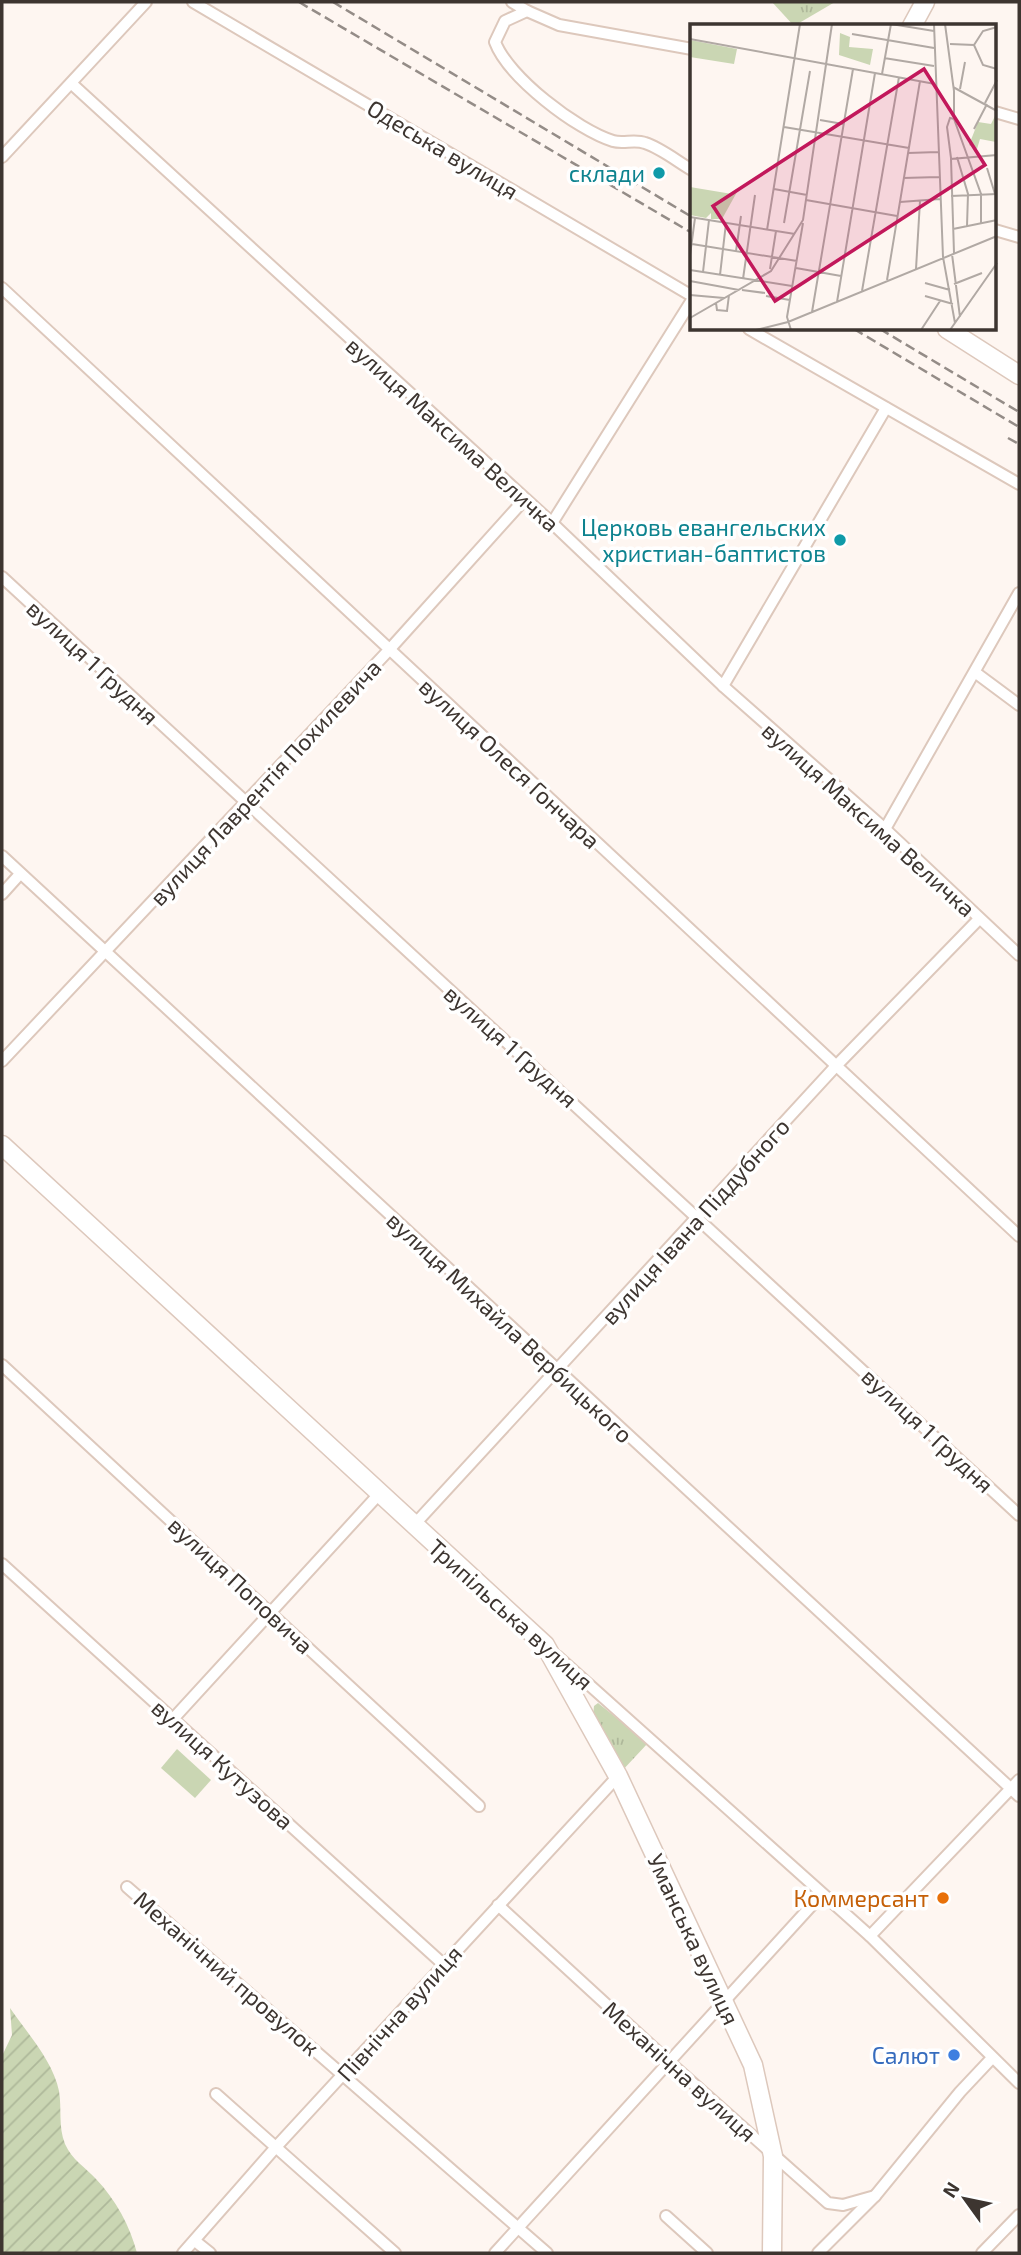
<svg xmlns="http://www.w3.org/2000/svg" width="1021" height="2255" font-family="'Exo 2',sans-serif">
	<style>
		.grass { fill: url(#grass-tufts) }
		.garden { fill: url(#garden-furrows) }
		.pitch { fill: #cad6b3 }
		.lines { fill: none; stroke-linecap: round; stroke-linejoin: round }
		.street-casing { stroke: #ddc8bc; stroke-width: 14 }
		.primary-casing { stroke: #ddc8bc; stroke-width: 21 }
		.street { stroke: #fff; stroke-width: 10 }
		.primary { stroke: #fff; stroke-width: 18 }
		.rail { stroke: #948c87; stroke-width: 2.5; stroke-dasharray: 10 5; stroke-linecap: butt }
		.culture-dot { fill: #0f9aa8; stroke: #fff; stroke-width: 2.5 }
		.food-dot { fill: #e8710a; stroke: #fff; stroke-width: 2.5 }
		.shop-dot { fill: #3f7fe0; stroke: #fff; stroke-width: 2.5 }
		.labels { text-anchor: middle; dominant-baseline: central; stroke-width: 7; stroke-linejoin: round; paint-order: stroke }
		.street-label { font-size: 23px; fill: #3d3530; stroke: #fff }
		.culture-label { font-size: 23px; fill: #0d838f; stroke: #fff; text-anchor: end }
		.food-label { font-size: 23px; fill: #c56008; stroke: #fff; text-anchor: end }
		.shop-label { font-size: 23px; fill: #366cbe; stroke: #fff; text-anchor: end }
		.inset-road { fill: none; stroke: #b1a9a4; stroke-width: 2 }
		.view { fill: #c2185b; fill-opacity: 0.15; stroke: #c2185b; stroke-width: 3.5 }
		.inset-edge { fill: none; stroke: #3d3530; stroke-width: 3.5 }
	</style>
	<defs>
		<pattern id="grass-tufts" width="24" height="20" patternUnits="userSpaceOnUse" patternTransform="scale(1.75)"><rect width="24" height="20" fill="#cad6b3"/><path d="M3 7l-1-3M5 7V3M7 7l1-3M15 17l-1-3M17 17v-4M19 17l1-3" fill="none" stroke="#aeb89a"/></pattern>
		<pattern id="garden-furrows" width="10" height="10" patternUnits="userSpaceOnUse" patternTransform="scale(1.75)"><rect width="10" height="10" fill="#cad6b3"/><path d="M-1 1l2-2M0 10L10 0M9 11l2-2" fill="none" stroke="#aeb89a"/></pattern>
	</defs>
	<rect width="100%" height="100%" fill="#fef6f1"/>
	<!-- grass -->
	<g class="grass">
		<path d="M772,2H835L794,26Z"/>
		<path d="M598,1703L648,1743L621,1772L593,1716L594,1706Z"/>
	</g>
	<!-- garden -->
	<path class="garden" d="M10,2008C27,2033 53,2061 59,2091C62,2109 58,2126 65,2144C72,2160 85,2167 96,2179C116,2200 130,2226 137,2253H2V2056L12,2035Z"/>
	<!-- pitch -->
	<path class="pitch" d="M177,1749L211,1780L195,1798L161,1768Z"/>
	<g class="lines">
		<!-- street casing -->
		<g class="street-casing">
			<g id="street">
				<path d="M193,2L692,296"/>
				<path d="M512,2L527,11L505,21L495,42C508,77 577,130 613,141C623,144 635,139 645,143C661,148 678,162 692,170"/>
				<path d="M527,11L559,25L692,49"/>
				<path d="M72,84L552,523L723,686L885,829L1019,955"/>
				<path d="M995,112L1019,119"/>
				<path d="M2,157L146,2"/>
				<path d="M995,230L1019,237"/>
				<path d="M2,288L1019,1236"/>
				<path d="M749,329L1019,484"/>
				<path d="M552,523L692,300"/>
				<path d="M2,577L1019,1515"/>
				<path d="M976,673L1019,705"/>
				<path d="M723,686L886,408"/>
				<path d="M885,829L1019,593"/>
				<path d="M2,856L1019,1796"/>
				<path d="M2,894L20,874"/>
				<path d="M2,1061L389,650L524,500"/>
				<path d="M2,1365L479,1806"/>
				<path d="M414,1525L835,1067L979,919"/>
				<path d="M2,1564L443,1964"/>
				<path d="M557,1656L870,1936L1019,2083"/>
				<path d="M173,1719L380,1493"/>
				<path d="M127,1887L547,2253"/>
				<path d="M498,1905L669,2062L828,2203L843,2205L875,2196"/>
				<path d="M870,1936L1019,1780"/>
				<path d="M216,2094L395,2253"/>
				<path d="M666,2216L707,2253"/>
				<path d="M195,2241L210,2253"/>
				<path d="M183,2253L276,2147L618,1776"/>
				<path d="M495,2253L822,1894"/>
				<path d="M818,2253L875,2196L960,2092L992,2058"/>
				<path d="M982,2253L1019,2215"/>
			</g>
		</g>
		<!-- primary casing -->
		<g class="primary-casing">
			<g id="primary">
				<path d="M912,26L925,2"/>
				<path d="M947,329L1019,375"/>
				<path d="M2,1145L545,1645L618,1776L753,2065L773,2156L772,2253"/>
			</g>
		</g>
		<!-- street -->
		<use href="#street" class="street"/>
		<!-- primary -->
		<use href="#primary" class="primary"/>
		<!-- rail -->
		<g class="rail">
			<path d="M299,2L692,233"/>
			<path d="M333,2L692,217"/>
			<path d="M854,329L1019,427"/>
			<path d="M880,329L1019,412"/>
			<path d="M1008,438L1019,444"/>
		</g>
	</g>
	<!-- markers -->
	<g class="culture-dot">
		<circle cx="659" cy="173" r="7"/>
		<circle cx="840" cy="540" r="7"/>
	</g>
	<circle class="food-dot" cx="943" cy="1898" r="7"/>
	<circle class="shop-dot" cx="954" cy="2055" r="7"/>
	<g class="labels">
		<!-- street labels -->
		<g class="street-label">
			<text transform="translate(443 149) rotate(31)">Одеська вулиця</text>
			<text transform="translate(453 434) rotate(42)">вулиця Максима Величка</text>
			<text transform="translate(93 662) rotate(43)">вулиця 1 Грудня</text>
			<text transform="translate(510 763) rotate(43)">вулиця Олеся Гончара</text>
			<text transform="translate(265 782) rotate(-47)">вулиця Лаврентія Похилевича</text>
			<text transform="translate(869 819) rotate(42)">вулиця Максима Величка</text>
			<text transform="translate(511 1046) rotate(42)">вулиця 1 Грудня</text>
			<text transform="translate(695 1221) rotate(-48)">вулиця Івана Піддубного</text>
			<text transform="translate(510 1327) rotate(43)">вулиця Михайла Вербицького</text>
			<text transform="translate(928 1430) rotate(43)">вулиця 1 Грудня</text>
			<text transform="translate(241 1585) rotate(43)">вулиця Поповича</text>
			<text transform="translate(511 1614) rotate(42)">Трипільська вулиця</text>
			<text transform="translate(223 1764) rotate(42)">вулиця Кутузова</text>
			<text transform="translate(694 1939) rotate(65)">Уманська вулиця</text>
			<text transform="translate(227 1973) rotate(41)">Механічний провулок</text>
			<text transform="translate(399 2013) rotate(-48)">Північна вулиця</text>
			<text transform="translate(680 2071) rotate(42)">Механічна вулиця</text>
		</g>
		<!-- culture labels -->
		<g class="culture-label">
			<text x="645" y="173">склади</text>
			<text x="826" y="527">Церковь евангельских<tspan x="826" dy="26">христиан-баптистов</tspan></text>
		</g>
		<!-- food labels -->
		<g class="food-label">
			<text x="929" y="1898">Коммерсант</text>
		</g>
		<!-- shop labels -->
		<g class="shop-label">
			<text x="940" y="2055">Салют</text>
		</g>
	</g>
	<!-- overview -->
	<g transform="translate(690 24)">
		<rect width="306" height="306" fill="#fef6f1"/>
		<path d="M306,90V118L290,115L287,125L279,121L288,98L301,100Z" fill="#cad6b3"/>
		<path d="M150,9L160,13L159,23L183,25L180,41L149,31ZM0,16L47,25L44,40L0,33ZM0,163L42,170L47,168L32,195H21V189L16,194L0,191Z" fill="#cad6b3"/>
		<path class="inset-road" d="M201,0L244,7M244,0L253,233L265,299M255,0L264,67V95L260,94L257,103L261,134M162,10L244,24M0,15L245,60M260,20L284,21L293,41L307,45M284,21L293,7L307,3M194,34L244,42M192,50L201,0M263,63L307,87M270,65L275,38M295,79L307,56M264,95L291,170V199M130,96L153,100M94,103L219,124M284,105L297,80M218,129L248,128M267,133L278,170L277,202M297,144L305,170M213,154L249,153M84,165L117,171M261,172L307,170M116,176L207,192M210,178L250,175M0,193L105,210M94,199L120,47M263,205L307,196M77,206L110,0M2,220L107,237M46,227L51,192M264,229L261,135L307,131M262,230L270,293M0,231L5,194M106,244L151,252M80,245L86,207M226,245L230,177M0,246L102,262M13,248L19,196M30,251L36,199M53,255L65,171M197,256L230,57M0,257L49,266M235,259L260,266M264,260L292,249M52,266L75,269M172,267L209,53M0,271L34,274M76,272L100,276M235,272L263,280M147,278L185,49M26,279L27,286L37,287L39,271M122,288L163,45M0,294L81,247L113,196L142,0M66,306L98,298L307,212M101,306L97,293L113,199M231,306L250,277M260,306L307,239"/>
		<path class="view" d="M234,45L295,141L85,277L23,182Z"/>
		<rect width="306" height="306" class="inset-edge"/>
	</g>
	<!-- border -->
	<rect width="1021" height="2255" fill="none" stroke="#3d3530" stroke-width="7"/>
	<!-- north arrow -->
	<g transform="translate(965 2199) rotate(303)" stroke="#ffffff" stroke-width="5" paint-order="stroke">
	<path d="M0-5L12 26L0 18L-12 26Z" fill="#3d3530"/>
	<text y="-10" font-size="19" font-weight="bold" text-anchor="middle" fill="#3d3530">N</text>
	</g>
</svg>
